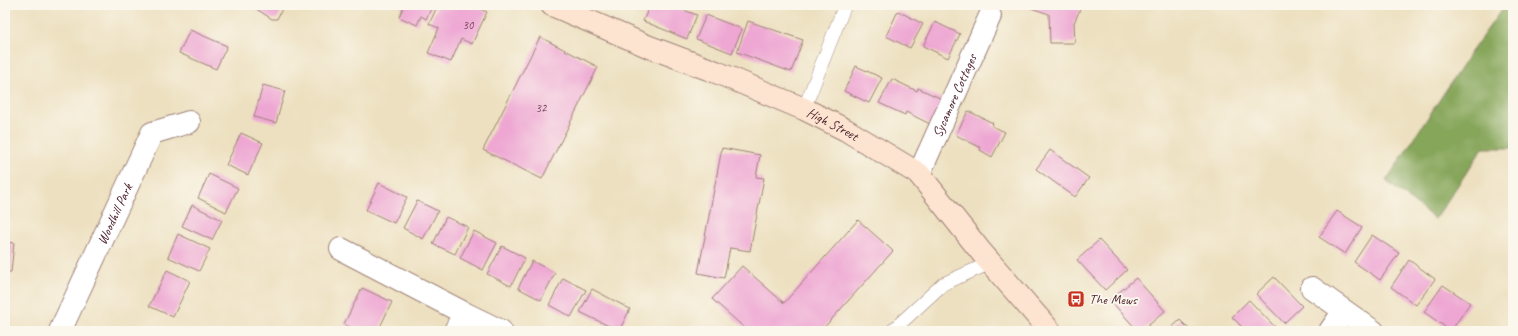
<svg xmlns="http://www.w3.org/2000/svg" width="1518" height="336" font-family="Caveat,sans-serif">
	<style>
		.forest { fill: #86a65a; stroke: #686242 }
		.building { fill: #eea7d3 }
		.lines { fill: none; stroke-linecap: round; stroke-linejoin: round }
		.lane-casing { stroke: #9c8076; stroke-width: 14 }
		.street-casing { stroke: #9c8076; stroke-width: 24 }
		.secondary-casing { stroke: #9c8076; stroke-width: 24 }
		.lane { stroke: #fff; stroke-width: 13 }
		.street { stroke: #fff; stroke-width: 22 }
		.secondary { stroke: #fde4d0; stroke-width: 22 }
		.labels { text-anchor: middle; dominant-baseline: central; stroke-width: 4; stroke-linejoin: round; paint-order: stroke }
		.number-label { font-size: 12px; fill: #734155 }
		.street-label { font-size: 14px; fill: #4a1f2b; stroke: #fbf7ec }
		.poi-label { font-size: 14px; fill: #4a1f2b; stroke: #fbf7ec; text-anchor: start }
	</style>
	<rect width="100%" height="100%" fill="#fbf7ec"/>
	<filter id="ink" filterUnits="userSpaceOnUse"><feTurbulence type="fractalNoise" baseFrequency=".025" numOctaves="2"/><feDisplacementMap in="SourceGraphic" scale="8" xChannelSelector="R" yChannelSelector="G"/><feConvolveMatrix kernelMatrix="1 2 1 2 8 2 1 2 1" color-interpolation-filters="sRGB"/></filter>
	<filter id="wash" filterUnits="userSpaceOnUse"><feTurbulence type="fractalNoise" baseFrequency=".012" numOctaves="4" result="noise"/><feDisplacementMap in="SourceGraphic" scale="16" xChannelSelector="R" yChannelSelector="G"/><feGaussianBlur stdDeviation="0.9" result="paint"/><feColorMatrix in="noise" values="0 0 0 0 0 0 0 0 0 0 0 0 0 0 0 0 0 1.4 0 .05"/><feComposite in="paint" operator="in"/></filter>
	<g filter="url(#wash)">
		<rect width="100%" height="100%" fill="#ede0c0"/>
		<!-- forest -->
		<path class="forest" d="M1505,5H1513V148H1483L1435,219L1386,181L1471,52Z"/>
		<g id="blocks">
			<!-- building -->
			<g class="building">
				<path d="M250,5H284L277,19H272Z"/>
				<path d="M398,5H433L426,19L421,16L417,25L399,17L403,8Z"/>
				<path d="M438,5H472L487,12L472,44L461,39L451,62L428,53L439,28L429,24Z"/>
				<path d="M650,5H670L697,15L687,39L643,21Z"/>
				<path d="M1029,5H1082L1074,23L1075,43H1050L1049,14L1028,7Z"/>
				<path d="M898,11L923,24L910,48L886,36Z"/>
				<path d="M706,15L742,29L732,53L696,39Z"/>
				<path d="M748,21L803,40L791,72L737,52Z"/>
				<path d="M935,22L960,34L948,58L923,46Z"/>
				<path d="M190,30L227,46L216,69L179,53Z"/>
				<path d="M540,37L598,67L542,179L483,150Z"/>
				<path d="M856,66L882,78L869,103L844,91Z"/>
				<path d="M892,79L917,91L918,88L944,100L932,125L906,112L905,115L879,103Z"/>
				<path d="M263,85L285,91L276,123L254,117Z"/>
				<path d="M968,111L993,123L992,126L1005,132L992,157L980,150L981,148L956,135Z"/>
				<path d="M241,133L263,143L248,175L226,165Z"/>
				<path d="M722,148L760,155L756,177L764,178L750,251L730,248L724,278L698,273Z"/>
				<path d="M1050,150L1089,178L1075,197L1036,169Z"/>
				<path d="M209,174L238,188L226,212L198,198Z"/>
				<path d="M379,183L407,197L394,223L366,210Z"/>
				<path d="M417,201L438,211L423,239L403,228Z"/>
				<path d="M192,205L222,220L212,240L182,226Z"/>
				<path d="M1337,211L1362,227L1345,254L1319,237Z"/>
				<path d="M446,217L468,227L455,254L433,244Z"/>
				<path d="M858,220L893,251L821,331H748L712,299L742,266L784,303Z"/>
				<path d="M474,231L497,243L483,270L460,258Z"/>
				<path d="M178,234L210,249L199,271L168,257Z"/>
				<path d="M1372,235L1399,253L1380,280L1354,262Z"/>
				<path d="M1099,240L1127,270L1105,290L1077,260Z"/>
				<path d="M5,242L14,243L11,272H5Z"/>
				<path d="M502,246L525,258L511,286L487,274Z"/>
				<path d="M1409,260L1435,279L1416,305L1391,287Z"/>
				<path d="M532,261L555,273L541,300L518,288Z"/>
				<path d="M167,270L190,281L173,317L149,306Z"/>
				<path d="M1274,277L1302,306L1284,323L1256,294Z"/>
				<path d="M563,278L586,290L571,317L549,305Z"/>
				<path d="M1136,278L1165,311L1142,331H1138L1110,300Z"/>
				<path d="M1443,285L1470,303L1451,331L1424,312Z"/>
				<path d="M362,288L392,302L378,331H357L344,324Z"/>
				<path d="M592,289L630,309L619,331L580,312Z"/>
				<path d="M1249,300L1275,327L1272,331H1246L1232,317Z"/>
				<path d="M1180,320L1191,331H1168Z"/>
			</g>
		</g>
	</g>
	<g filter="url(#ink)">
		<use href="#blocks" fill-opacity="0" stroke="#9c8076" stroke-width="1"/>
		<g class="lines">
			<!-- lane casing -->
			<g class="lane-casing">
				<g id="lane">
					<path d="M804,109L845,5"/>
					<path d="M892,331L943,284L990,263"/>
				</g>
			</g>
			<!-- street casing -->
			<g class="street-casing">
				<g id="street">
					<path id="s1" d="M919,174L990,16"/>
					<path d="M341,249L464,313"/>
					<path d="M1312,288L1373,331"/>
					<path id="s2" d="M60,331L152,133L189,122"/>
					<path d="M455,331L464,313L501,331"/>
					<path d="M1330,331L1344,311"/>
				</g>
			</g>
			<!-- secondary casing -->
			<g class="secondary-casing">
				<g id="secondary">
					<path id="s3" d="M552,5L647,46L716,72L804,109L846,130L919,174L982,253L1050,331"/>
				</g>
			</g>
			<!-- lane -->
			<use href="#lane" class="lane"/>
			<!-- street -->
			<use href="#street" class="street"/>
			<!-- secondary -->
			<use href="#secondary" class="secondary"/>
		</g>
	</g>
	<!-- icons -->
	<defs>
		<g id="bus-square" transform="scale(0.9)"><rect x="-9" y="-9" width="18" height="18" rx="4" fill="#c8321e" stroke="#fbf7ec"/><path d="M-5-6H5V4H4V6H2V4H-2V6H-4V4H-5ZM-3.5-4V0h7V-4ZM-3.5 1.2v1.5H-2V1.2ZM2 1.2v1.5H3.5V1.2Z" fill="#fff"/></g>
	</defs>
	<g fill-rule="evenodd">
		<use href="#bus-square" x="1076" y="299"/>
	</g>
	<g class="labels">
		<!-- number labels -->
		<g class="number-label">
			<text x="468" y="25">30</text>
			<text x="541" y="108">32</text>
		</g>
		<!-- street labels -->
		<g class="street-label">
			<text stroke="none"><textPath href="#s1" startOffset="86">Sycamore Cottages</textPath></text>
			<text stroke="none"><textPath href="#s3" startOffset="305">High Street</textPath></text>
			<text stroke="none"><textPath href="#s2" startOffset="129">Woodhill Park</textPath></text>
		</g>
		<!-- poi labels -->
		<g class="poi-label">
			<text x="1089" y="299">The Mews</text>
		</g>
	</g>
	<!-- margin -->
	<rect width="1518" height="336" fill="none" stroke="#fbf7ec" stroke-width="20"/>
</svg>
